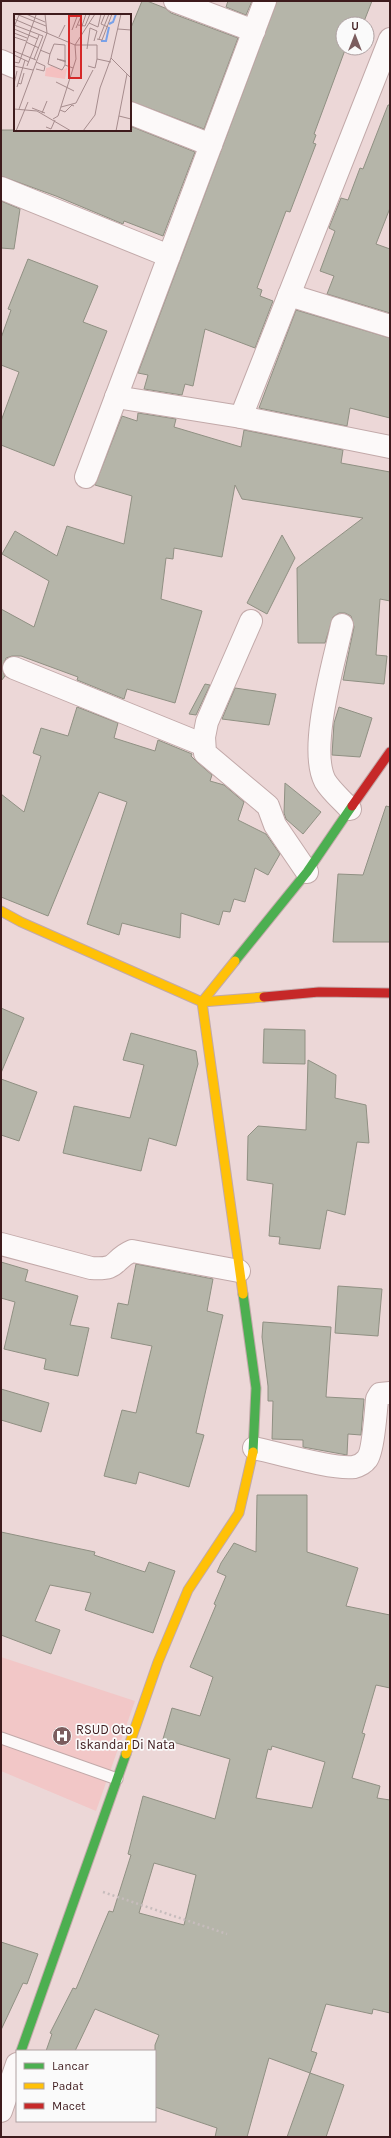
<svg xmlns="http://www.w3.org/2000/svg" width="391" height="2138" font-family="Karla,sans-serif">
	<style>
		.built { fill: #f2c7c7 }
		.building { fill: #b5b5a9; stroke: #909083; fill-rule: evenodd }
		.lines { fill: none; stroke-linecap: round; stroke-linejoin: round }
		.lane-casing { stroke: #c2a9a9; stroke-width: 13 }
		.street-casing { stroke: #c2a9a9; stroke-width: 24 }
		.fast-casing { stroke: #c2a9a9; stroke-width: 11 }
		.slow-casing { stroke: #c2a9a9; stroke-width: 11 }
		.jam-casing { stroke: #c2a9a9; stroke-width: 11 }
		.path { stroke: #c6bcbc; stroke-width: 2.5; stroke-dasharray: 2 3; stroke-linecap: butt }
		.lane { stroke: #fcf9f9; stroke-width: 11 }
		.street { stroke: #fcf9f9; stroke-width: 22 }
		.fast { stroke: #4caf50; stroke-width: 9 }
		.slow { stroke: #ffc107; stroke-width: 9 }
		.jam { stroke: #c62828; stroke-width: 9 }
		.labels { text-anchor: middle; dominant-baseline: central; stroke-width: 3.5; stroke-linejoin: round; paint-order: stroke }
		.poi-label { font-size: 13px; fill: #3e1b1d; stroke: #fafafa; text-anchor: start }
		.inset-river { fill: none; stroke: #78a1e9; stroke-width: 2 }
		.inset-road { fill: none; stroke: #a68c8d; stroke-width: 1 }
		.view { fill: #d62828; fill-opacity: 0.15; stroke: #d62828; stroke-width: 2 }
		.inset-edge { fill: none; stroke: #3e1b1d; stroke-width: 2 }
	</style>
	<rect width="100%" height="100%" fill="#ecd7d7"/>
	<!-- built -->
	<path class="built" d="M1,1657L135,1701L96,1811L1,1771Z"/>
	<!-- building -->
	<g class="building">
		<path d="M142,1H147L165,8L171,13L238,38L204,129L130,101V30Z"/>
		<path d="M228,1H252L246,15L226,7Z"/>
		<path d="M277,1H372L363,24H343V48H354L352,52L345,50L314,134L316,135L313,143L316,144L290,212L286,211L257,288L262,290L260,296L273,301L255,348L205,329L193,386L185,384L182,395L144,389L148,375L138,373Z"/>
		<path d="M388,105H390V208L376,244L390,249V313L327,294L334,276L320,271L335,231L329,228L341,198L348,200L360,168L363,169Z"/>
		<path d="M130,126L195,152L163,236L124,221L123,224L56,196L1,176V130H130Z"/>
		<path d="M1,201L20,209L14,249L1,248Z"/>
		<path d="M28,259L98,286L83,322L107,331L54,466L1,445V421L19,372L1,365V338L11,310L8,309Z"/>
		<path d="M296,310L390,338V418L350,408L347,426L259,408Z"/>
		<path d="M138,413L176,419L174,427L241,447L244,430L343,450L341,463L390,472V601L380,599L376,655L387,656L384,684L343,680L354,627L351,616L345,613H339L333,617L325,643H298L297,568L363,518L242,499L235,485L222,557L174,548L173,559L166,558L161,599L202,611L175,703L127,689L124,699L77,680L78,677L21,656H12L6,658L2,669L5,676L1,681V609L34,627L49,581L2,554L15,531L57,556L67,526L124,544L132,496L95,485L122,416L137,421Z"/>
		<path d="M282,535L295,558L267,614L247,603Z"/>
		<path d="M205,684L210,685L196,715L189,714Z"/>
		<path d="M235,688L276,694L269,725L222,719Z"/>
		<path d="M77,707L118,723L114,738L155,751L158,740L192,754L191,756L197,762L212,775L210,781L224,785L244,802L238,820L266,834L280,854L268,875L255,868L245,902L234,899L230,912L223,911L219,925L181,913L180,938L122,923L119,935L87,924L127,802L99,792L48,916L1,897V794L24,812L41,756L33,753L41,728L68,736Z"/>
		<path d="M339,707L372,718L360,757L332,755L334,723Z"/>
		<path d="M285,783L321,812L303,834L286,819L284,813Z"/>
		<path d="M386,806L390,807V942H333L338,874L363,875Z"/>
		<path d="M1,1008L24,1018L1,1073Z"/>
		<path d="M264,1029L305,1030V1064L263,1063Z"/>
		<path d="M131,1033L196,1051L198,1064L176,1146L149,1138L141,1171L63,1153L74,1106L130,1118L144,1065L123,1060Z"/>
		<path d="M308,1060L336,1075L335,1098L366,1105L369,1143L357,1142L345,1215L327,1210L320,1249L279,1244L280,1237L269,1236L273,1184L247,1180L248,1136L258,1126L306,1130Z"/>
		<path d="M1,1079L37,1092L19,1141L1,1135Z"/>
		<path d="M1,1262L28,1270L25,1281L78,1296L70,1325L89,1328L78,1376L44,1369L46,1359L4,1349L15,1302L1,1298Z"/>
		<path d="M136,1264L213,1279L207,1311L223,1315L196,1433L204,1435L189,1487L139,1472L136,1484L104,1476L122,1410L136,1413L152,1346L111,1338L118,1303L128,1305Z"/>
		<path d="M338,1286L382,1289L378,1336L335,1333Z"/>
		<path d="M263,1322L331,1327L326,1397L364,1399L361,1435L348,1434L347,1455L303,1447V1440L272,1439L273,1401H268V1386L262,1337Z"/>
		<path d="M1,1389L49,1403L41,1432L1,1420Z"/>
		<path d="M257,1495H307V1552L358,1568L346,1606L390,1615V1688L376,1685L362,1733L365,1734L352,1778L380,1786L377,1798L390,1800V2013L373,2009L372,2014L326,2004L311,2051L317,2053L310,2073L269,2058L247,2137H215L217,2128L155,2107V2045L159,2035L95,2009L75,2051H46L52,2034L50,2033L73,1988L76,1989L109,1911L113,1912L131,1855L128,1854L143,1796L215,1819L230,1759L163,1739L172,1708L200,1716L213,1677L190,1667L216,1605L214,1604L226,1576L217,1572L221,1563L234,1543L256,1552ZM272,1746L325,1762L312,1808L256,1798L268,1749L271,1750ZM154,1863L196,1875L184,1925L139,1913Z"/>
		<path d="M1,1532L95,1552L94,1555L145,1572L149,1562L175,1571L153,1633L85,1610L91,1593L50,1585L35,1621L60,1630L51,1654L1,1635Z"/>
		<path d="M1,1942L38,1954L27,1984L23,1983L1,2030Z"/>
		<path d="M310,2073L344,2085L326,2137H287Z"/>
	</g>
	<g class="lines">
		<!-- lane casing -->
		<g class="lane-casing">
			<path id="lane" d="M1,1738L117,1779"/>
		</g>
		<!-- street casing -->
		<g class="street-casing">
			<g id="street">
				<path d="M175,1L254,31"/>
				<path d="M1,61L15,67"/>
				<path d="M130,113L211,145"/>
				<path d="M1,188L169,256"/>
				<path d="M289,295L390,326"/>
				<path d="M116,397L241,417L390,447"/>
				<path d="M241,417L390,39"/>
				<path d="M86,477L265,1"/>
				<path d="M251,621L207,722L204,737L205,753L268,806L275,825L307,872"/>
				<path d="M342,625C334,663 308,748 325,781C331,791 342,800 350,809"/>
				<path d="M14,668L204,745"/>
				<path d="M1,1244L91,1268C121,1270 111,1260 132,1251L239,1271"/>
				<path d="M254,1448C278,1453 333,1470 354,1467C358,1466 364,1463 367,1459C373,1452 376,1410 377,1399L380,1394L390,1393"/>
				<path d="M1,2111L17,2064"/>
			</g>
		</g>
		<!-- fast casing -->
		<g class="fast-casing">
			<g id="fast">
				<path d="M235,961L307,872L352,806"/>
				<path d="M243,1294L256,1388L253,1452"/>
				<path d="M21,2051L126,1754"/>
			</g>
		</g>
		<!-- slow casing -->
		<g class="slow-casing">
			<g id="slow">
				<path d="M1,911L21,922L202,1002L264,997"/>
				<path d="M235,961L202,1002L243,1294"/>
				<path d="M126,1754L158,1662L188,1590L239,1513L253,1452"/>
			</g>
		</g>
		<!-- jam casing -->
		<g class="jam-casing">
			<g id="jam">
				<path d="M352,806L390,752"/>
				<path d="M264,997L319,992L390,993"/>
			</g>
		</g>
		<!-- path -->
		<path class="path" d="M103,1892L227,1934"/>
		<!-- lane -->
		<use href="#lane" class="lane"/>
		<!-- street -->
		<use href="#street" class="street"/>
		<!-- fast -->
		<use href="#fast" class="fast"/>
		<!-- slow -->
		<use href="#slow" class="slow"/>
		<!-- jam -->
		<use href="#jam" class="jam"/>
	</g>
	<!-- icons -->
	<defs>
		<g id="hospital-disc" transform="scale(1)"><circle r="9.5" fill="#7b5d5e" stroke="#fafafa"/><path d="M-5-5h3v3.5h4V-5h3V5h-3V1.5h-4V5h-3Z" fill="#fff"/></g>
	</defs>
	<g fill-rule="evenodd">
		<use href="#hospital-disc" x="62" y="1736"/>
	</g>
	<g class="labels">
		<!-- poi labels -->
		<g class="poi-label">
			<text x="76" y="1729">RSUD Oto<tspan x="76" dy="15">Iskandar Di Nata</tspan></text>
		</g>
	</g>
	<!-- overview -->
	<g transform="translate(14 14)">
		<rect width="117" height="117" fill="#ecd7d7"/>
		<path d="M35,51L48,56L53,54L51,65L31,62L32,54L37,53Z" fill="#f5c0c0"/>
		<path class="inset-river" d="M95,10L99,8L102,0M87,27H92L95,13"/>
		<path class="inset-road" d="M2,0L32,12M12,0L31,8M91,0L87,10L94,13M107,0L97,44L117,64M0,5L61,31H83V45M75,9L84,13L87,0M0,11L29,22L20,45M64,11L71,12L76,0M0,13L5,1M62,14L68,0M0,15L24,25M67,15L72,0M104,15L117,16M58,16L64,0M0,19L13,24M0,23L12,27M45,23L51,11M83,25L88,26L98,0M85,25L95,0M12,28L25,34M73,35L76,14L83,17L80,27M26,36L36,40L34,50L48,56L51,51M0,37L22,46M36,40L40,30L51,31V51L59,54M0,41L15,48M0,48L5,49L22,1M22,48L31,52L30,57L22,55M52,48L43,45L52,47M0,52L19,56M13,52L25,21M74,52L81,54L83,45L97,48M42,68L60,77M4,69L7,70L10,59M0,70L3,57M3,73L11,46M47,93L62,89L79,56M18,94L31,99M0,95L23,97L57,117M5,95L33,19L31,0M46,96L51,98L58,91L60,92M28,99L33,87M105,102L117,105M39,105L44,102L62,45L61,31L81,0M32,113L37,115L41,106M2,117L14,88M69,117L81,101L86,74L97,44M102,117L113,60"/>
		<path class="view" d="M55,2H67V64H55Z"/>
		<rect width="117" height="117" class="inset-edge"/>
	</g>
	<!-- border -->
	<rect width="391" height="2138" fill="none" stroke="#3e1b1d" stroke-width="4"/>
	<!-- legend -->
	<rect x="16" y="2050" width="140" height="72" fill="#fafafa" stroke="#afa1a2"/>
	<rect x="24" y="2063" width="20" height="6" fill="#4caf50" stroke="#afa1a2"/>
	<text x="52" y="2070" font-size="12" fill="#3e1b1d">Lancar</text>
	<rect x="24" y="2083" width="20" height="6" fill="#ffc107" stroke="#afa1a2"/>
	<text x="52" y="2090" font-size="12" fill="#3e1b1d">Padat</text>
	<rect x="24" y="2103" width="20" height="6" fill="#c62828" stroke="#afa1a2"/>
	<text x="52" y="2110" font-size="12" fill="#3e1b1d">Macet</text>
	<!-- north arrow -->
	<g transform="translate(355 36)"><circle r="19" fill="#fafafa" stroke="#afa1a2"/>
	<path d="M0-3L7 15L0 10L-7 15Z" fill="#7b5d5e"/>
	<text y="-6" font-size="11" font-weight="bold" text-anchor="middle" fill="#3e1b1d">U</text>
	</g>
</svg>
